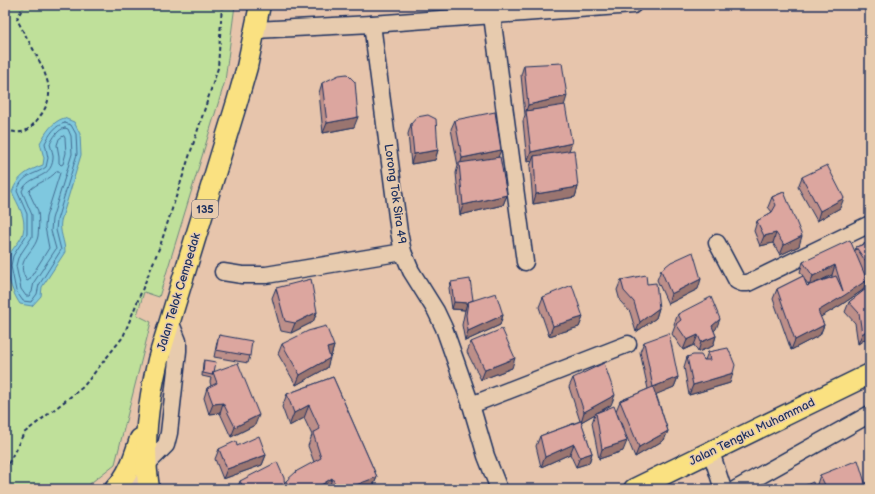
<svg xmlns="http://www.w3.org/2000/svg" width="875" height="494" font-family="'Balsamiq Sans',sans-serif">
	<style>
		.green { fill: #bfe09a; stroke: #6d887c }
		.water { fill: #7fc8df; stroke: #578bab }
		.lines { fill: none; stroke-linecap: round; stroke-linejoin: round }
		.shore { stroke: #436c92; stroke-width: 1 }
		.minor-casing { stroke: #1b2f5e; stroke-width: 19 }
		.major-casing { stroke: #1b2f5e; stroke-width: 23 }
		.path { stroke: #1b2f5e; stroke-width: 2; stroke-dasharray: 4 3; stroke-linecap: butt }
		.minor { stroke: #e7cbae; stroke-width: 16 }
		.major { stroke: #fae181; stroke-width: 20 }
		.wall { fill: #bd8f89; stroke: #1b2f5e; fill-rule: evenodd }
		.shaded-wall { fill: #9a746f; stroke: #1b2f5e }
		.building { fill: #dca69f; stroke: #1b2f5e }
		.labels { text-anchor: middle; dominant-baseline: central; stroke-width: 3; stroke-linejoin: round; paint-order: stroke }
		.shield { fill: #e7cbae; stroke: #585e76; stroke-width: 1 }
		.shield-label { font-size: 11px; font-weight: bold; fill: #1b2f5e }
		.street-label { font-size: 12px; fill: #1b2f5e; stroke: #e7cbae }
	</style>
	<rect width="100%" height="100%" fill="#e7c5ac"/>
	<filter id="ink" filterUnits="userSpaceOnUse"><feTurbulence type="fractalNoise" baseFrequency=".025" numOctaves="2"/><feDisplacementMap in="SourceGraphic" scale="8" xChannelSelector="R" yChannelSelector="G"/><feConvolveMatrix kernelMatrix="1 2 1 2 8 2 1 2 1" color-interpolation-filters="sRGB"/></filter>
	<g filter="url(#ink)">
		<!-- green -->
		<path class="green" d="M5,5H235L225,81L159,297L144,292L137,315L151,322L115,464L83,489H5Z"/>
		<!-- water -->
		<path class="water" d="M64,118L74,122L80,134L81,155L61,221C59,232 65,241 65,252L42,287L41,296L32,306L20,304C12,292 3,269 10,254C13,247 21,241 23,233C27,218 18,205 12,192C18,176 27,171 43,165L44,158L40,143C46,132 52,122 64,118Z"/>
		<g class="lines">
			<!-- shore -->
			<g class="shore">
				<path d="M65,123L71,125L76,134L77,154L57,220L56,230L61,250L39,285L37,294L31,302L23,301L16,291L11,266L13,256L27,234V214L17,191C23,173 34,176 46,167L48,158L45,143C50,134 55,125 65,123Z"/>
				<path d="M65,128L68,129L71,136L72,154L52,219L51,231L56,249L34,282L32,292L29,296H26L21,289L16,266L18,258L32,237V215L22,191C29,174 51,180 53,159C54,154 51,149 50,144C53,138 58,129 65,128Z"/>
				<path d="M64,136L65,138L66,153L63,164L61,165L59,163V156L57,145L59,139Z"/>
				<path d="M57,171H59L60,173L46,217L45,227L49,248L29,280L27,281C13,260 35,253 38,236C39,229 39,218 38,211C35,204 31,198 29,191C37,182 49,181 57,171Z"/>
			</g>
			<!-- minor casing -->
			<g class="minor-casing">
				<g id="minor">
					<path d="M492,16L525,262"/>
					<path d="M372,24L399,232L403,252L411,271L436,311L444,328L471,405L486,456L499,489"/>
					<path d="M255,30L372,24L633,5"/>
					<path d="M717,243L737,281L742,283H748L870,224"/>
					<path d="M223,272L242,275H266L403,252"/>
					<path d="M471,405L628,344"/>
					<path d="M711,452L723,489"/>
					<path d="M146,465L166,445L169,433L178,351V341L170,321"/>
					<path d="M127,489L147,479"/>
					<path d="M736,489L870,414"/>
				</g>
			</g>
			<!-- major casing -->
			<g class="major-casing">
				<g id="major">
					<path d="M115,489C129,475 134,457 140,439"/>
					<path d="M149,489C142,445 148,403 158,360L237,102L247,67L260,5"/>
					<path d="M634,489L870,374"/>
				</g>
			</g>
			<!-- path -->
			<g class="path">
				<path d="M5,130C21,134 26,134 37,120C43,113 48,105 49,95C51,74 26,39 17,19L24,5"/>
				<path d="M5,470L24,433L83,387L123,337L160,246L218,68L222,5"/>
			</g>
			<!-- minor -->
			<use href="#minor" class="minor"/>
			<!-- major -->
			<use href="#major" class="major"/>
		</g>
		<!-- wall -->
		<g class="wall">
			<path d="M524,65L564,105L569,151L578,187L575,197L533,204L530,166L532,161L527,162L523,121L525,115L521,75Z"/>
			<path d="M322,83L354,127L323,133L319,93Z"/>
			<path d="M455,120L499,157L507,195L503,205L460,215L456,173L458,166L451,129Z"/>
			<path d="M411,124L438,150L435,160L411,164L408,134Z"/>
			<path d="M802,177L840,208L817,221L798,187Z"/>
			<path d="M784,192L799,246L780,255L773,243L760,246L754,231L757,221L772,212L768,207L772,197Z"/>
			<path d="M870,242V284L865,277L867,280L863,290L841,305L820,317L824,325L820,335L791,350L773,299L777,289L803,276L800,272L803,262L855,251L856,247ZM832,275V277L816,282ZM804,279L809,285L807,286Z"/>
			<path d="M661,270L698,289L668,304L657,280Z"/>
			<path d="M621,280L647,284L659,308L656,318L636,332L630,312L620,301L617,290Z"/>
			<path d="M451,282L473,300L503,315L500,325L465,341L462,325L465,310L452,309L449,288Z"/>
			<path d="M870,286V336L858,344L855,323L845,312L849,302Z"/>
			<path d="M276,288L317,312L313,322L291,333L281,331L272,298Z"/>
			<path d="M543,297L583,317L579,327L549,336L539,307Z"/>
			<path d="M678,314L716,329L714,331L716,336L713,346L698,352L694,345L683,350L672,334L675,326L674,324Z"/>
			<path d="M219,335L250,356L248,363L214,357L217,342Z"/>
			<path d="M471,342L512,368L481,380L467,352Z"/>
			<path d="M644,342L678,377L674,387L656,394L668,431L664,440L635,457L616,411L620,401L648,389L640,352Z"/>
			<path d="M282,344L334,346L331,356H330L327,368L296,385L278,354Z"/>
			<path d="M708,352L730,383L689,395L684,367L687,357L705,360Z"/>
			<path d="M204,360L214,372L255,425L231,437L220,413L209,414L204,398L207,388L211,386L210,382L211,378L202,376L203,363Z"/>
			<path d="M333,377L377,477L372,489H237L240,481L284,484L286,481L314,462L308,446L312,435L304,418L289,426L282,407L287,394Z"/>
			<path d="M573,378L611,405L597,413L623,451L599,459L592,423L595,414L581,422L592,453L589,463L576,467L570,454L541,467L536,446L540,436L580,421L569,387Z"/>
			<path d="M870,440V458L867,448Z"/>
			<path d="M237,446L266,455L262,465L223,479L215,459L219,449Z"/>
			<path d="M820,475L867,489H819L817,484Z"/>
		</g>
		<!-- shaded-wall -->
		<g class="shaded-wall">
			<path d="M397,5H409V6L396,7Z"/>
			<path d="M567,96L564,106L526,111L528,105Z"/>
			<path d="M358,117L354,127L323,133L327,123Z"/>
			<path d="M572,143L568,153L534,156L532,161L527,162L531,152Z"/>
			<path d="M438,150L435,160L411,164L414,154Z"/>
			<path d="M501,150L497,160L460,166L462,158Z"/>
			<path d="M578,187L575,197L533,204L536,194Z"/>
			<path d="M507,195L503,205L460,215L463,205Z"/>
			<path d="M844,198L840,208L817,221L820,211Z"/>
			<path d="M776,233L773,243L760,246L764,236Z"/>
			<path d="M802,236L799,246L780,255L784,245Z"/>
			<path d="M835,265L832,275L809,286L813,276Z"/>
			<path d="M701,279L698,289L668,304L671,294Z"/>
			<path d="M867,280L863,290L841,305L814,321L818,311Z"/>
			<path d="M454,302L467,303L465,310L452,309Z"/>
			<path d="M659,308L656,318L636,332L640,322Z"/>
			<path d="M317,312L313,322L291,333L295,323Z"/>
			<path d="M503,315L500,325L465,341L468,331Z"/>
			<path d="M583,317L579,327L549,336L553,326Z"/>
			<path d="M720,319L716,329L708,336L712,326Z"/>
			<path d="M824,325L820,335L791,350L795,340Z"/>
			<path d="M870,328V336L858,344L862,334Z"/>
			<path d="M698,335L694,345L683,350L687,340Z"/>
			<path d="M716,336L713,346L698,352L701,342Z"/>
			<path d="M334,346L331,356L324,358L327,348Z"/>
			<path d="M330,358L327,368L296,385L300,375Z"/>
			<path d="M515,358L512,368L481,380L485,370Z"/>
			<path d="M733,373L730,383L689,395L693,385Z"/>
			<path d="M678,377L674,387L650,397L653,387Z"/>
			<path d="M615,395L611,405L581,422L584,412Z"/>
			<path d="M223,403L220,413L209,414L213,404Z"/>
			<path d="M309,405L304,418L289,426L294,413Z"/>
			<path d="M259,415L255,425L231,437L235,427Z"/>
			<path d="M668,431L664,440L635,457L639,447Z"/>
			<path d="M627,441L623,451L599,459L602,449Z"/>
			<path d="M574,444L570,454L541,467L545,457Z"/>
			<path d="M592,453L589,463L576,467L580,457Z"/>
			<path d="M266,455L262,465L223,479L227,469Z"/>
			<path d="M377,477L372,489H339Z"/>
			<path d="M332,478L329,489H315Z"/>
		</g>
		<!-- building -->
		<g class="building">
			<path d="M562,63L567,96L528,105L524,65Z"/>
			<path d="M347,74L355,82L358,117L327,123L322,83L339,75Z"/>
			<path d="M565,105L572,143L531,152L526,111Z"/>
			<path d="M495,112L501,150L462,158L455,120Z"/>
			<path d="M428,115L436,119L438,150L414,154L411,124L417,117Z"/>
			<path d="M574,150L578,187L536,194L534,156Z"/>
			<path d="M500,157L507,195L463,205L459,163Z"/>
			<path d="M827,165L844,198L820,211L802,177Z"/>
			<path d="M784,192L802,236L784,245L776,233L764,236L757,221L772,212L776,205L772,197Z"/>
			<path d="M850,240L867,280L845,295L818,311L824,325L795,340L777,289L803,276L807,286L836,276L843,291L835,265L813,276L803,262Z"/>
			<path d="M870,242V268L856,247Z"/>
			<path d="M693,252L701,279L671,294L661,270L671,262Z"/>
			<path d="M646,275L647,284L656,283L659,308L640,322L634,302L624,291L621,280Z"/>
			<path d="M311,279L317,312L295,323L285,321L276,288Z"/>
			<path d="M470,279L473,300L468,302V303L454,302L451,282Z"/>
			<path d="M572,285L583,317L553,326L543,297Z"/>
			<path d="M870,286V328L862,334L859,313L849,302Z"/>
			<path d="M496,293L503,315L468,331L466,315L468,302Z"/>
			<path d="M711,297L720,319L712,326L716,336L701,342L698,335L687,340L676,324L681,320L678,314Z"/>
			<path d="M326,326L334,346L327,348L330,358L300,375L282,344L308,331Z"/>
			<path d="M502,329L515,358L485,370L471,342Z"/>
			<path d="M669,333L678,377L653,387L644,342Z"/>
			<path d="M219,335L252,341L250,356L216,350Z"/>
			<path d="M728,348L735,365L733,373L693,385L687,357L693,355H701L704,360H710L708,352Z"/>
			<path d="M204,360L216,362L214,372H213L212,375L203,373Z"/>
			<path d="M238,363L259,415L235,427L223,403L213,404L207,388L217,383L213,372Z"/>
			<path d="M604,363L615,395L584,412L573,378Z"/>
			<path d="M333,377L377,477L348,488L339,489H338L332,478L315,489H290L286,481L297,471L321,458L313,433L320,429L309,405L294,413L287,394Z"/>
			<path d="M653,387L668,431L639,447L620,401Z"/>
			<path d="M614,406L627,441L602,449L596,413Z"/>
			<path d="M581,421L592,453L580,457L574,444L545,457L540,436Z"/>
			<path d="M259,436L266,455L227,469L219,449L236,441L237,446Z"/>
			<path d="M858,460L867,489H827L820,475Z"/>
			<path d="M277,462L284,478L285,489H244L240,481Z"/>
			<path d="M813,482L814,489H797Z"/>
			<path d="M780,483L782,489H765L764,487Z"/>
		</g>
	</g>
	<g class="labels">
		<!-- shield labels -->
		<rect class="shield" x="192" y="200" width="26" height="18" rx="3"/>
		<g class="shield-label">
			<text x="205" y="209">135</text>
		</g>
		<!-- street labels -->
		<g class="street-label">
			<text transform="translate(395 194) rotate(82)">Lorong Tok Sira 49</text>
			<text transform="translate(179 292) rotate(-73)">Jalan Telok Cempedak</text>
			<text transform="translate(752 432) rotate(-26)">Jalan Tengku Muhammad</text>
		</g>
	</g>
	<!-- margin -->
	<rect width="875" height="494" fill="none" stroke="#e7cbae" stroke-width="20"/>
	<rect x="10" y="10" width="855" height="474" fill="none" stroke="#1b2f5e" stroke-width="1.5" filter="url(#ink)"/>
</svg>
